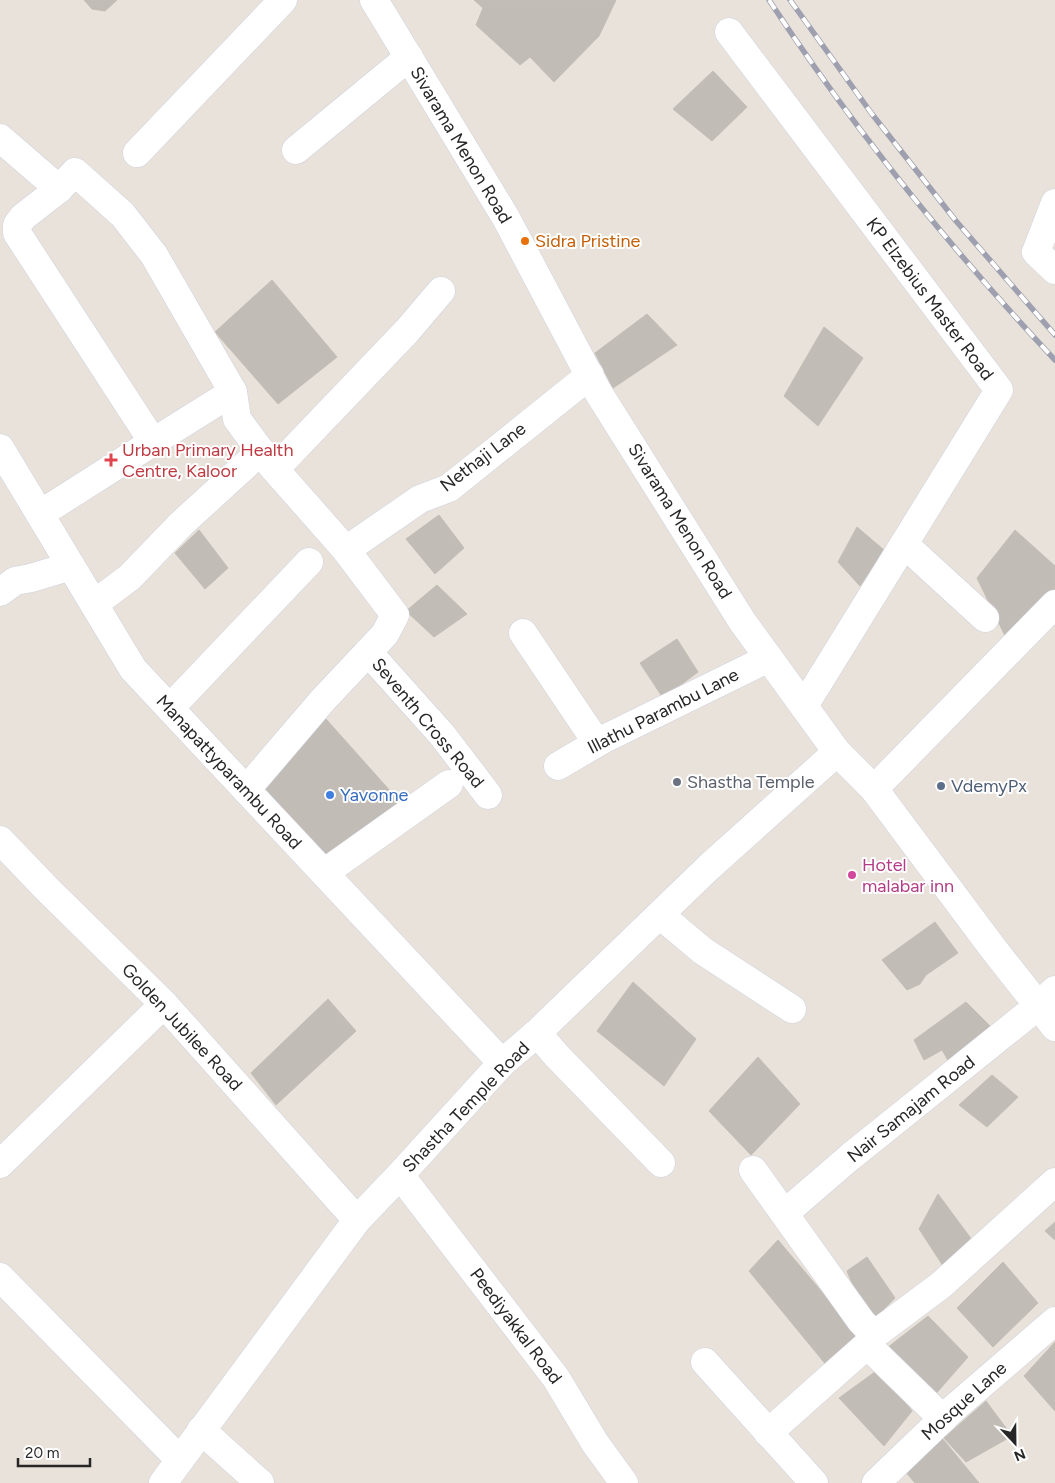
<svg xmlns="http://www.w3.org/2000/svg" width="1055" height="1483" font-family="Figtree,sans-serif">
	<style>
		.building { fill: #c1bcb6; stroke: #c3beb4 }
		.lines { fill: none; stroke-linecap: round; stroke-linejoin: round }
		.minor-casing { stroke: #d0d2df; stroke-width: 29 }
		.tertiary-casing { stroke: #d0d2df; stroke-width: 29 }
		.minor { stroke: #fff; stroke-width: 28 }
		.tertiary { stroke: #fff; stroke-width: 28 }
		.rail-casing { stroke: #9ea0b0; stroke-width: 5.5 }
		.rail { stroke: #fff; stroke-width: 4; stroke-dasharray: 11; stroke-linecap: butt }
		.food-dot { fill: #e8710a; stroke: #fff; stroke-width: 2 }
		.health-dot { fill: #e0444e; stroke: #fff; stroke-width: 2 }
		.worship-dot { fill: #6b7280; stroke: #fff; stroke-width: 2 }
		.service-dot { fill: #5c6f8a; stroke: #fff; stroke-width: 2 }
		.shop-dot { fill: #3f7fe0; stroke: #fff; stroke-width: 2 }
		.hotel-dot { fill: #d1479c; stroke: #fff; stroke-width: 2 }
		.labels { text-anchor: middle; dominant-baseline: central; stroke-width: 4; stroke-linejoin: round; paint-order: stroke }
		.street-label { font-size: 18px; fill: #272727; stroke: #fff }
		.food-label { font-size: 18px; fill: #c56008; stroke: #fff; text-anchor: start }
		.health-label { font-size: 18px; fill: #be3a42; stroke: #fff; text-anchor: start }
		.worship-label { font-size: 18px; fill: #5b616d; stroke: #fff; text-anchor: start }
		.service-label { font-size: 18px; fill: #4e5e75; stroke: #fff; text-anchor: start }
		.shop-label { font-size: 18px; fill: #366cbe; stroke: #fff; text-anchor: start }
		.hotel-label { font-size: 18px; fill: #b23c85; stroke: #fff; text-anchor: start }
	</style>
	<rect width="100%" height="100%" fill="#e8e2da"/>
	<!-- building -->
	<g class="building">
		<path d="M84,0H117L105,11L92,9Z"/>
		<path d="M474,0H616L599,36L554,82L530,57L520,65L476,25L483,8Z"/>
		<path d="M713,71L747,107L712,141L673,109Z"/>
		<path d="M272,280L337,357L278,404L215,332Z"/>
		<path d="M647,314L677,345L613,388L595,353Z"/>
		<path d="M824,327L863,358L818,426L784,396Z"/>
		<path d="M439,515L464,548L435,574L406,539Z"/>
		<path d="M857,527L884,550L860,586L838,562Z"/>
		<path d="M199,530L228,568L205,589L175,553Z"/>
		<path d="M1015,530L1055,566V591L1007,640L977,578Z"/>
		<path d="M437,585L467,614L434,637L406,611Z"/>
		<path d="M677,639L698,672L663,698L640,663Z"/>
		<path d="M326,719L400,802L324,860L260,788Z"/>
		<path d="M935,922L958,953L926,975L920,984L907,990L882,960Z"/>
		<path d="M633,982L696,1039L664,1086L597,1031Z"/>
		<path d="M328,999L356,1031L276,1105L251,1073Z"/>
		<path d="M966,1002L998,1034L952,1067L942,1050L924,1060L914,1040Z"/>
		<path d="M758,1057L800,1104L751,1155L709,1111Z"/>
		<path d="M992,1075L1018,1097L987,1127L959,1105Z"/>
		<path d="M938,1194L978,1248L947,1272L919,1229Z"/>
		<path d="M1055,1222V1240L1045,1231Z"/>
		<path d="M778,1240L865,1343L832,1372L749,1271Z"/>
		<path d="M867,1257L895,1298L869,1324L847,1271Z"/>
		<path d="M1003,1262L1038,1303L993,1347L957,1308Z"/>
		<path d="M928,1316L968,1357L933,1397L887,1348Z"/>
		<path d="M1055,1342V1411L1024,1376Z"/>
		<path d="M879,1369L912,1411L884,1446L839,1398Z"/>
		<path d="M986,1401L1012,1436L966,1462L944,1438Z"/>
		<path d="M942,1438L979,1483H915L904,1470Z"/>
	</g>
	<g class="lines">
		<!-- minor casing -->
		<g class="minor-casing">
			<g id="minor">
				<path d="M729,32L999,390L804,706"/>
				<path d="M0,138L59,189"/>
				<path d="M296,150L409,57"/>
				<path d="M137,153L283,0"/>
				<path d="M1055,203L1036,252L1055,270"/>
				<path d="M233,392L237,419L271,465L346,550L395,615L385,634L322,701L246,790"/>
				<path d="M0,448L133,669L502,1063"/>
				<path d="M275,469L407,331L441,291"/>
				<path d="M40,514L153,442L17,233V225L23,217L59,189L75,172L123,215L154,255L233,392L153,442"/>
				<path d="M904,544L985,618"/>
				<path d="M346,550L420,499L449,488L590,375"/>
				<path d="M0,592L15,581L31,578L71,566"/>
				<path d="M94,604L130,577L181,524L261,451"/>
				<path d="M523,633L597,743"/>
				<path d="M368,652L443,736L488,795"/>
				<path d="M170,708L309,562"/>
				<path d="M558,766L602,740L769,658"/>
				<path d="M874,789L1055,604"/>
				<path d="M0,840L46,888L164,1004L357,1220"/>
				<path d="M324,873L449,784"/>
				<path d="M660,915L703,951L792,1009"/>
				<path d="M537,1033L557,1056L661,1163"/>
				<path d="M0,1164L164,1004"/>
				<path d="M753,1170L861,1321L874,1335L941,1285L1055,1182"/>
				<path d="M400,1175L556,1378L595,1443L624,1483"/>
				<path d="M785,1213L850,1157L1038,1006L1055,990"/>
				<path d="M0,1277L180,1460"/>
				<path d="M705,1362L814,1483"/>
				<path d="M201,1430L260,1483"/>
				<path d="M768,1433L867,1345L943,1419"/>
				<path d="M163,1483L357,1220L400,1175L502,1063L537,1033L709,867L837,752"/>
				<path d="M876,1483L953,1409L1055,1321"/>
			</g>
		</g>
		<!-- tertiary casing -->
		<g class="tertiary-casing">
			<path id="tertiary" d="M374,0L506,218L598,392L742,621L837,752L874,789L992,947L1055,1027"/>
		</g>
		<!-- minor -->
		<use href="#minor" class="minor"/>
		<!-- tertiary -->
		<use href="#tertiary" class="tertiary"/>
		<!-- rail casing -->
		<g class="rail-casing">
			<g id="rail">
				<path d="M769,0C853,128 950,248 1055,360"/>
				<path d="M790,0L872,114L956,221L1055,335"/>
			</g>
		</g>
		<!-- rail -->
		<use href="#rail" class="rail"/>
	</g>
	<!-- markers -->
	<circle class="food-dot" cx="525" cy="241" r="5"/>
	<path class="health-dot" d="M108.5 452.5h5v5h5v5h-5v5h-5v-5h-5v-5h5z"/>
	<circle class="worship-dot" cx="677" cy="782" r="5"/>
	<circle class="service-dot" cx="941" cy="786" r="5"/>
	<circle class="shop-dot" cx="330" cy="795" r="5"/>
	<circle class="hotel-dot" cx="852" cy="875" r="5"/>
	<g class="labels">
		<!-- street labels -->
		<g class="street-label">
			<text transform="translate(461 145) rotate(59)">Sivarama Menon Road</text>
			<text transform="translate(930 299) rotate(53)">KP Elzebius Master Road</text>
			<text transform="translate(483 457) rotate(-37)">Nethaji Lane</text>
			<text transform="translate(680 521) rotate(58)">Sivarama Menon Road</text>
			<text transform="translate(663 711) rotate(-27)">Illathu Parambu Lane</text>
			<text transform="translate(428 723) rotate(50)">Seventh Cross Road</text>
			<text transform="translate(229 772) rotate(47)">Manapattyparambu Road</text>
			<text transform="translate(182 1027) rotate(47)">Golden Jubilee Road</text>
			<text transform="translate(466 1107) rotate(-46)">Shastha Temple Road</text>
			<text transform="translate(911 1109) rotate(-39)">Nair Samajam Road</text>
			<text transform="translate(516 1326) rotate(53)">Peediyakkal Road</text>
			<text transform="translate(964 1401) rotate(-42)">Mosque Lane</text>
		</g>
		<!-- food labels -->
		<g class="food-label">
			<text x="535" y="241">Sidra Pristine</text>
		</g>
		<!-- health labels -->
		<g class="health-label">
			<text x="122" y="450">Urban Primary Health<tspan x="122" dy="21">Centre, Kaloor</tspan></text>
		</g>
		<!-- worship labels -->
		<g class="worship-label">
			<text x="687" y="782">Shastha Temple</text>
		</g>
		<!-- service labels -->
		<g class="service-label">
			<text x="951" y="786">VdemyPx</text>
		</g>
		<!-- shop labels -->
		<g class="shop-label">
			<text x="340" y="795">Yavonne</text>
		</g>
		<!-- hotel labels -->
		<g class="hotel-label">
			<text x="862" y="865">Hotel<tspan x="862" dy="21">malabar inn</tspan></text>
		</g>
	</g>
	<!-- north arrow -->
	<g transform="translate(1015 1443) rotate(158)" stroke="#ffffff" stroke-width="4" paint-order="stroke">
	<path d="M0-4L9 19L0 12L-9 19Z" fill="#272727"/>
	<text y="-8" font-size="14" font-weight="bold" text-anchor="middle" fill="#272727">N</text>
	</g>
	<!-- scale -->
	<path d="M18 1458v8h72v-8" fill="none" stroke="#272727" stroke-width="2.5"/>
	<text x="25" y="1458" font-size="15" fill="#272727" stroke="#ffffff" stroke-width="4" paint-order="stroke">20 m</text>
</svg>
